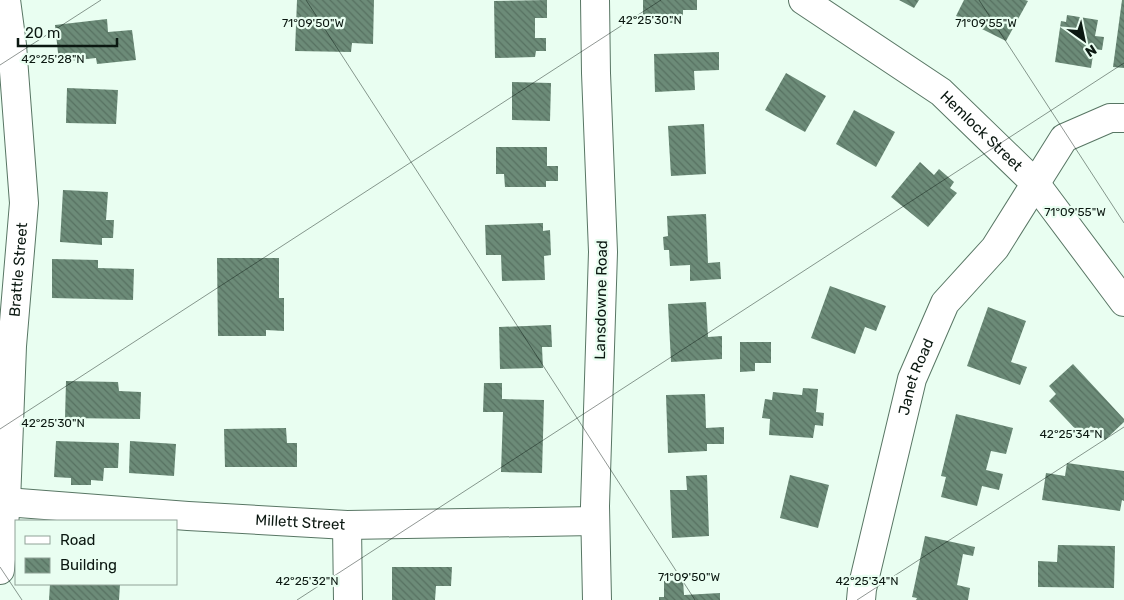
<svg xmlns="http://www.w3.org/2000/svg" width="1124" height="600" font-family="Rubik,sans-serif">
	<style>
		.building { fill: url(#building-back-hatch) }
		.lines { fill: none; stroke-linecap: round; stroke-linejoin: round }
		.minor-casing { stroke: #587664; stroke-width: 30 }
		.minor { stroke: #fff; stroke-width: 28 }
		.ticks { fill: none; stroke: #0b1811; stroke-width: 1; stroke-opacity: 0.45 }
		.labels { text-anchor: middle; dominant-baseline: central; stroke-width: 4.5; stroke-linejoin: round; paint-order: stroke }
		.street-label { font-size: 15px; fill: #0b1811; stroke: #e9fef1 }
		.ticks-label { font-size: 12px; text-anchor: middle; fill: #0b1811; stroke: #e9fef1; stroke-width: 4.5; stroke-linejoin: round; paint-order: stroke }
	</style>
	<defs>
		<pattern id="building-back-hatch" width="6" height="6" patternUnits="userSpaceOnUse" patternTransform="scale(1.25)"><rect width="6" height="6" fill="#6c8b78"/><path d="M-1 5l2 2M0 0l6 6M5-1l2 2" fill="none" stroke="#577161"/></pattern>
	</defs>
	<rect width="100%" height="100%" fill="#e9fef1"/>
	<!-- building -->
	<g class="building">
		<path d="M297,0H374L373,44L352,43L351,52L295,51Z"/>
		<path d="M547,0V18H535V38H546V51H536L535,57L495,58L494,1Z"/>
		<path d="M643,0H697V10H683V23H643Z"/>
		<path d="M899,0H919L914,8Z"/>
		<path d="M964,0H1025L1028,1L1006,41L956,16Z"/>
		<path d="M1122,0H1124V68L1113,67Z"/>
		<path d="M1067,15L1098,20L1095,36L1104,37L1102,50L1094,49L1091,68L1055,62L1061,21L1066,22Z"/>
		<path d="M107,19L108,32L132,30L136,60L97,64L96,58L59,62L55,25Z"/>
		<path d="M719,52V70L694,71L695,90L655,92L654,54Z"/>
		<path d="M786,73L826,96L805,132L765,110Z"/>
		<path d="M512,82L551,83L550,121L512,120Z"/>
		<path d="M67,88L118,90L116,124L66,123Z"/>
		<path d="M854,110L895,132L876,167L836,144Z"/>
		<path d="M704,124L706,174L671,176L668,126Z"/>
		<path d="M496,147H547V166H558V181H546V187H505L504,174H496Z"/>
		<path d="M920,162L934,175L939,169L954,182L950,188L957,193L928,227L891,197Z"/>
		<path d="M63,190L108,192L106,220H114L113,238H102V245L60,242Z"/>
		<path d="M706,214L708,263L720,262L721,279L690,281V265L670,266L669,250H664L663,237L668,236L667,216Z"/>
		<path d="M543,223V231L550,230L551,255L544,256L545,280L502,281L501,255H486L485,225Z"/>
		<path d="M217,258H279V298H284V331L266,330V336H218Z"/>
		<path d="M52,259L98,260V268L134,269L133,300L52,298Z"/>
		<path d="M830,286L886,306L876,331L865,327L855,354L811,338Z"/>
		<path d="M706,302L708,337L722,336V359L671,362L668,304Z"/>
		<path d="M988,307L1026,321L1011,362L1027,367L1020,385L967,366Z"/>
		<path d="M551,325L552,347H542L543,368L500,369L499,327Z"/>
		<path d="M740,342H771V363H755V371L740,372Z"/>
		<path d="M1073,364L1124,419V422L1105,440L1091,426L1081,435L1049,401L1056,394L1049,386Z"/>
		<path d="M66,381L118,382L119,391L141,392L140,419L65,418Z"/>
		<path d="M484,383H502V399L544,400L542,473L501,472L503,412H483Z"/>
		<path d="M803,388L818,389L816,412L824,413L823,426L815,425L813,438L769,435L770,419L762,418L765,399L772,400L773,392L802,395Z"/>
		<path d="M705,394L706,428L724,427V444H707V451L668,453L666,395Z"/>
		<path d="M956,414L1013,428L1006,454L991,451L986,470L1003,474L999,490L982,486L977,506L941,497L946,477L941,476Z"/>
		<path d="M286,428L287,443H297V467H225L224,429Z"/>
		<path d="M56,441L119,443L118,468H104L103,481L91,480V485H71V478L54,477Z"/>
		<path d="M130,441L176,444L174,476L129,473Z"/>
		<path d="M1067,463L1124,471V501L1122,500L1120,511L1042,500L1046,473L1065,476Z"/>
		<path d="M707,475L709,536L672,538L670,490H687L686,476Z"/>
		<path d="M790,475L829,485L818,528L780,518Z"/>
		<path d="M925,536L975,547L973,556L963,554L957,585L970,588L968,600H916L917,598L912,597Z"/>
		<path d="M1058,545L1115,546L1114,588L1038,587V561L1057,562Z"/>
		<path d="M392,567H452L451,586H436L435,600H392Z"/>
		<path d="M683,580L684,595L720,593V600H659V597H664V581Z"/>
		<path d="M50,584H120L119,600H49Z"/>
	</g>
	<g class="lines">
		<!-- minor casing -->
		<g class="minor-casing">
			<g id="minor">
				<path d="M595,0L596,73L603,252L595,506L597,600"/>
				<path id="s1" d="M803,0L941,92L1035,183L1124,302"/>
				<path id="s2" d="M6,502L188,516L347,525L595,521"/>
				<path d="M347,525L348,600"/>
				<path id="s3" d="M0,570L6,502L12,346L24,203L12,45L6,0"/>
				<path id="s4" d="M861,600L862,589L912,379L945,303L995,248L1064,138L1110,118H1124"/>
			</g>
		</g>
		<!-- minor -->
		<use href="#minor" class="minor"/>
	</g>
	<!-- ticks -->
	<path class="ticks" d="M306,0L695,600M979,0L1124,223M0,65L101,0M0,429L661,0M0,567L22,600M297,600L1124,63M857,600L1124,427"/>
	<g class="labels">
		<!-- street labels -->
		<g class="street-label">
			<text stroke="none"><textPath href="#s1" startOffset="222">Hemlock Street</textPath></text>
			<text stroke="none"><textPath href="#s3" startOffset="301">Brattle Street</textPath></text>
			<text transform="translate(601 300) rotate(-89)">Lansdowne Road</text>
			<text stroke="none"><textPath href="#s4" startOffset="230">Janet Road</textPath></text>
			<text stroke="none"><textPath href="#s2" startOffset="295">Millett Street</textPath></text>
		</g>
	</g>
	<g class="ticks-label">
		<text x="650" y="24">42°25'30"N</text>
		<text x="313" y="27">71°09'50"W</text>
		<text x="986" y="27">71°09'55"W</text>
		<text x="53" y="63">42°25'28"N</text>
		<text x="1075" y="216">71°09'55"W</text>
		<text x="53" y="427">42°25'30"N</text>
		<text x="1071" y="438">42°25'34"N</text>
		<text x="689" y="581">71°09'50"W</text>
		<text x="307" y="585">42°25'32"N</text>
		<text x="867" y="585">42°25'34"N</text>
	</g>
	<!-- legend -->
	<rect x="15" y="520" width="162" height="65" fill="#e9fef1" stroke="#90a297"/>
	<rect x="25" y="536" width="25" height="8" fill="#ffffff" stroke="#90a297"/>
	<text x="60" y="545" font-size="15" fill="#0b1811">Road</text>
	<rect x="25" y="558" width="25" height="15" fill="url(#building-back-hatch)" stroke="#90a297"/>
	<text x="60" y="570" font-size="15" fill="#0b1811">Building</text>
	<!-- north arrow -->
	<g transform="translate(1084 40) rotate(147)" stroke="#e9fef1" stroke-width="4" paint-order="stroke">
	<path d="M0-4L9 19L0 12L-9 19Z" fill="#0b1811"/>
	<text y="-8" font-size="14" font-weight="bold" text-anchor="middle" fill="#0b1811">N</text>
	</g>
	<!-- scale -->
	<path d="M18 38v8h99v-8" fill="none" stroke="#0b1811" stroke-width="2.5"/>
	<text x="25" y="38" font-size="15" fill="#0b1811" stroke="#e9fef1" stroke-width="4" paint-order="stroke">20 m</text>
</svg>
